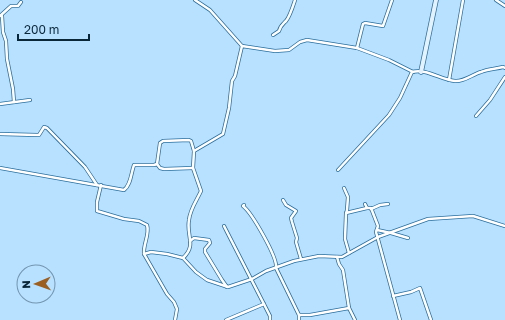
<svg xmlns="http://www.w3.org/2000/svg" width="505" height="320" font-family="'Golos Text',sans-serif">
	<style>
		.lines { fill: none; stroke-linecap: round; stroke-linejoin: round }
		.street-casing { stroke: #2a6e9c; stroke-width: 4 }
		.secondary-casing { stroke: #2a6e9c; stroke-width: 5.5 }
		.street { stroke: #fff; stroke-width: 2.5 }
		.secondary { stroke: #e4f2fd; stroke-width: 4 }
	</style>
	<rect width="100%" height="100%" fill="#b8e0ff"/>
	<g class="lines">
		<!-- street casing -->
		<g class="street-casing">
			<g id="street">
				<path d="M195,0L210,10L242,46"/>
				<path d="M496,0L505,6"/>
				<path d="M0,16L11,6H18L21,2"/>
				<path d="M2,16L3,32L6,41L7,59L13,89L14,102"/>
				<path d="M273,35L279,31C280,26 282,25 286,21C290,16 293,6 295,0"/>
				<path d="M357,48L363,24L365,23L383,26L392,0"/>
				<path d="M449,80L463,0"/>
				<path d="M0,104L30,100"/>
				<path d="M476,116L490,100L505,77"/>
				<path d="M0,134L37,135H39L44,127L47,128L85,167L97,185"/>
				<path d="M194,151L223,134L229,108L232,81L235,76L242,46L275,51L289,50L300,42L307,40L357,48L389,60L413,72"/>
				<path d="M157,164L160,168L164,169L193,168"/>
				<path d="M0,168L124,190C131,185 131,173 134,165H154L157,164L160,143L163,141L189,140L191,141L194,151L193,168L201,191C197,200 190,209 189,220C186,236 197,245 183,258"/>
				<path d="M338,170L389,115L400,98L412,72C426,68 441,80 455,81C464,82 473,74 481,72C488,69 496,69 503,67L505,68"/>
				<path d="M101,185L97,202V211L124,219L139,221L147,225C150,234 143,244 144,254"/>
				<path d="M344,188L348,197L347,210L346,214L345,239L349,253"/>
				<path d="M283,200L286,205L296,211L291,218L292,222L297,238L296,242L301,259"/>
				<path d="M365,204L367,208H371L378,226L376,232L400,320"/>
				<path d="M244,205L243,206C252,213 278,258 276,268L299,315V320"/>
				<path d="M371,209L380,205L388,204"/>
				<path d="M346,213L367,208"/>
				<path d="M224,226L270,316V320"/>
				<path d="M377,230L391,233L408,238"/>
				<path d="M190,241L194,238L209,240L210,243L205,249V252L222,280L227,287"/>
				<path d="M337,257L339,264L343,270L349,308"/>
				<path d="M393,296L411,292L420,288L431,320"/>
				<path d="M299,315H310L349,308L355,320"/>
				<path d="M175,320L177,309L174,302L167,294L144,254L151,252L167,254L183,258L196,272L207,280L228,287L252,279L266,271L294,261L319,256L342,257L378,237L428,219L473,216L505,226"/>
				<path d="M226,320L264,304"/>
			</g>
		</g>
		<!-- secondary casing -->
		<g class="secondary-casing">
			<path id="secondary" d="M421,72L436,0"/>
		</g>
		<!-- street -->
		<use href="#street" class="street"/>
		<!-- secondary -->
		<use href="#secondary" class="secondary"/>
	</g>
	<!-- north arrow -->
	<g transform="translate(36 284) rotate(268)"><circle r="19" fill="#b8e0ff" stroke="#7296b0"/>
	<path d="M0-3L7 15L0 10L-7 15Z" fill="#9b5f21"/>
	<text y="-6" font-size="11" font-weight="bold" text-anchor="middle" fill="#092639">N</text>
	</g>
	<!-- scale -->
	<path d="M18 34v6h71v-6" fill="none" stroke="#092639" stroke-width="2"/>
	<text x="24" y="34" font-size="12" fill="#092639" stroke="#b8e0ff" stroke-width="3" paint-order="stroke">200 m</text>
</svg>
